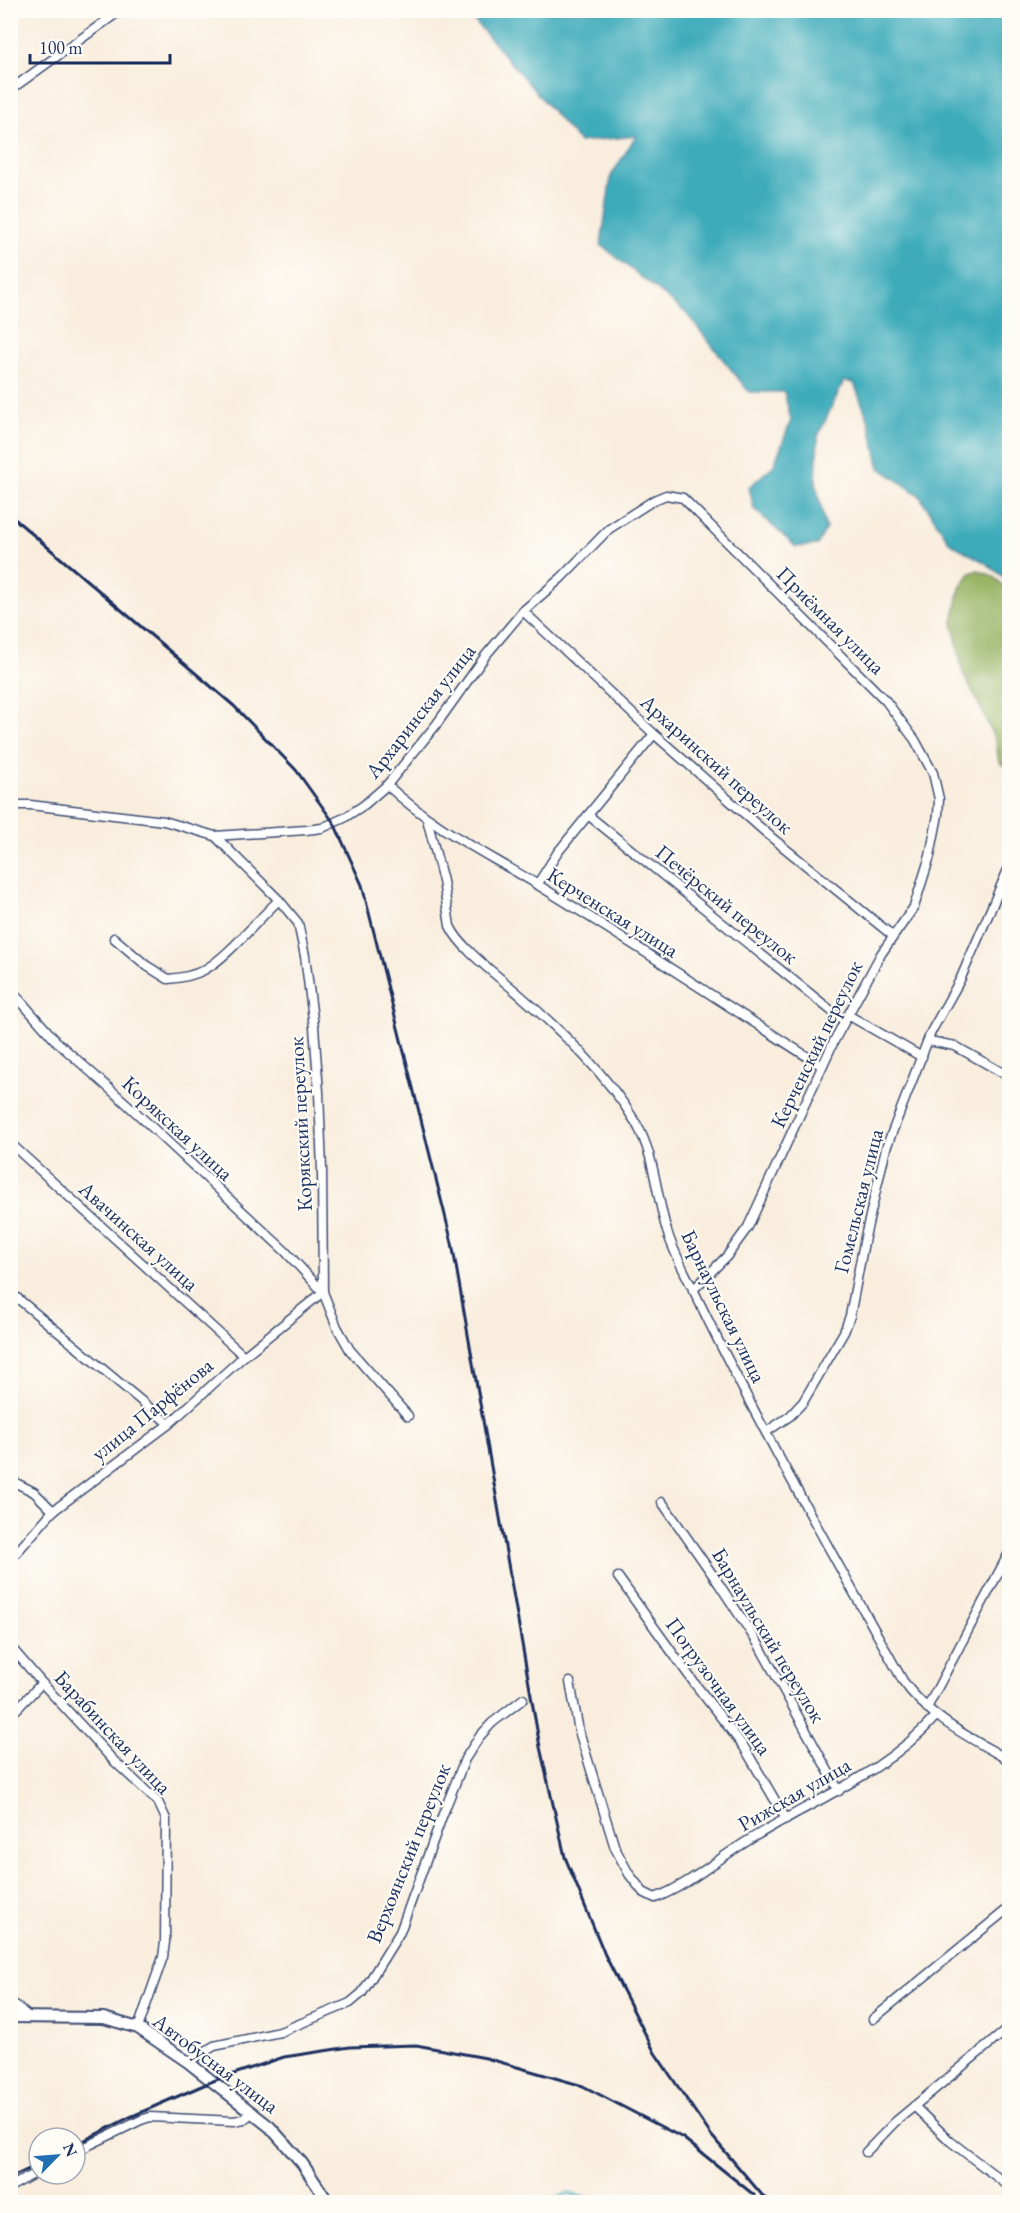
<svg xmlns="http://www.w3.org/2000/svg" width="1020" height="2213" font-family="'EB Garamond',serif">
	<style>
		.forest { fill: #9ab566; stroke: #5a7262; stroke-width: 1.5 }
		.water { fill: #3cabba; stroke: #2c6d8c; stroke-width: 1.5 }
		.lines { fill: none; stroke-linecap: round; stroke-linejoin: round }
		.stream { stroke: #3cabba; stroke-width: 3 }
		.minor-casing { stroke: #3c4c71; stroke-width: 11 }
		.tertiary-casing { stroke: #3c4c71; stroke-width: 14 }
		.minor { stroke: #fff; stroke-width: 8 }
		.tertiary { stroke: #fff; stroke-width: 10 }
		.rail { stroke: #1b2f5e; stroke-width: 3 }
		.labels { text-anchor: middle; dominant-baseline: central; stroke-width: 4.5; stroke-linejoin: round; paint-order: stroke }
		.street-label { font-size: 21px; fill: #1b2f5e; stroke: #fdfcf7 }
	</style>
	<rect width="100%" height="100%" fill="#fdfcf7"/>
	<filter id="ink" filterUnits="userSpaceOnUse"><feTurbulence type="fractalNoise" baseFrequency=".0167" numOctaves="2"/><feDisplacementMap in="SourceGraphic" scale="12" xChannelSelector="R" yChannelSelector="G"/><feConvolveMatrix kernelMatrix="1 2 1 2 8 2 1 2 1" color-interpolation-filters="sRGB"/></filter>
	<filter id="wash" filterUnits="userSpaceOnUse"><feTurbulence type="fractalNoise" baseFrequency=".008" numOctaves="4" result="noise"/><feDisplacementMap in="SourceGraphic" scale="24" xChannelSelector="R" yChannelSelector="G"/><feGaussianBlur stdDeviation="1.35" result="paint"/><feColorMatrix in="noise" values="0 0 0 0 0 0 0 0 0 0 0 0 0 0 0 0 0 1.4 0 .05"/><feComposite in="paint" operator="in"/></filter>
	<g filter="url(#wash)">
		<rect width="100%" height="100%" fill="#f9eede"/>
		<!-- forest -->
		<path class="forest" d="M978,570L993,576L1009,591L1010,763L1007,765H1002L998,758L997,745L980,706L963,673L953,623L960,588L970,573Z"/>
		<!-- water -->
		<path class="water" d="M466,11H1009V581L984,562L950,543L919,495L880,468L869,422L854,383L844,381L818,436L816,484L826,529L817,545L796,547L754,509L749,487L774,465L791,420L784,392H749L686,313L601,245L611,176L636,136L579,142Z"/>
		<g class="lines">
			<!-- stream -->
			<g class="stream">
				<path d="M522,2202H528"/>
				<path d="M540,2202L568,2194L603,2201L633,2202"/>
			</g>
		</g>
	</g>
	<g filter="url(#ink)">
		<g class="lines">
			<!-- minor casing -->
			<g class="minor-casing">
				<g id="minor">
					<path d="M10,90L121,10"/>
					<path d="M523,611L654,734L771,837L893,936"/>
					<path d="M387,785C434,829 484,852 538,885C634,943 727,1006 822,1066"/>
					<path d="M10,805H30L164,821L215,836L306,830L322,828L344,818L364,805L387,785L436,725L486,655L523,611L561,578L609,529L654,500L666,495L683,498L886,701L915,740L933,773L939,799L938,815L930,856L914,907L881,954L834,1041L748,1227L727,1256L693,1290"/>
					<path d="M588,815L844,1021"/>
					<path d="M427,819L443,881L450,926C460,949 501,978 521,996C563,1033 607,1074 636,1123C655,1156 656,1195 667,1231C673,1251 684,1271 693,1289C757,1423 831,1551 903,1681C929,1718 971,1738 1010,1761"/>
					<path d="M215,836L279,900L298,923L305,956L314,1027L319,1092L322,1170L323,1292L337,1327L350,1350L408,1416"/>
					<path d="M537,885L558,852L654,734"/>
					<path d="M114,938L147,966L168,979C180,978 193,976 204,970C228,957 258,919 279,900"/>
					<path d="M10,989L56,1041L128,1105L285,1251L323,1292L244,1356L169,1424L53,1511L10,1560"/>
					<path d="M848,1015L922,1057"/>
					<path d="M929,1041L955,1046L1010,1077"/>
					<path d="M10,1143L244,1356"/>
					<path d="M10,1292L169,1424"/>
					<path d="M766,1432L790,1416L803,1402L844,1332L850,1316L865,1237L886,1148L931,1032L960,980L1010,865"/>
					<path d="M10,1480L34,1492L53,1511"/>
					<path d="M662,1502L719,1584L759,1645L839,1791"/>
					<path d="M618,1577L695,1684L744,1747L786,1819"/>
					<path d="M10,1646L42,1683L113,1760L158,1802L166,1819L165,1942L163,1957L138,2028"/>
					<path d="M570,1682L579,1731L615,1848L629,1874L643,1892L655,1898C689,1885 717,1859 749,1840C813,1800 885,1774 936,1716"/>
					<path d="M927,1708L1010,1551"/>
					<path d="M10,1716L42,1683"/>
					<path d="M10,2001L28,2016"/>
					<path d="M873,2019L1010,1907"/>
					<path d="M188,2062L214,2046L280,2032L350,2003L362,1993L400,1932L443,1814L465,1759L480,1736L492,1723L523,1699"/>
					<path d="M914,2106L950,2141L1010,2187"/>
					<path d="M75,2152L141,2120L150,2117L234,2121L244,2119L253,2112"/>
					<path d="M866,2152L895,2122L1010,2027"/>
					<path d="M10,2187L39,2171"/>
				</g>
			</g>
			<!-- tertiary casing -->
			<g class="tertiary-casing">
				<path id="tertiary" d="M10,2017L104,2018L138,2028L188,2062L270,2127L302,2163L328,2202"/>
			</g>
			<!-- minor -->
			<use href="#minor" class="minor"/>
			<!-- tertiary -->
			<use href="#tertiary" class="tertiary"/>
			<!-- rail -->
			<g class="rail">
				<path d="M10,515L234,706L296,770L334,823L362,885L452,1243L540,1747L565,1857L605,1955L655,2053L711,2135L768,2202"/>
				<path d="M75,2145L128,2118L213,2081L284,2057L350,2047L416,2045L486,2058L583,2086L683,2138L754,2195"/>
				<path d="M10,2178L39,2164"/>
			</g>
		</g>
	</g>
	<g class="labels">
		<!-- street labels -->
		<g class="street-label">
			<text transform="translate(831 620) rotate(45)">Приёмная улица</text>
			<text transform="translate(420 711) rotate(-52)">Архаринская улица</text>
			<text transform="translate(717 764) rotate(42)">Архаринский переулок</text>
			<text transform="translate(727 904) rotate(39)">Печёрский переулок</text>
			<text transform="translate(613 912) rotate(32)">Керченская улица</text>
			<text transform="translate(816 1044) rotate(-64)">Керченский переулок</text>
			<text transform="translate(300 1124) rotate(-93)">Корякский переулок</text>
			<text transform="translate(178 1128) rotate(43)">Корякская улица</text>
			<text transform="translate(858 1201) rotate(-76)">Гомельская улица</text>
			<text transform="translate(139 1236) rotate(42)">Авачинская улица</text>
			<text transform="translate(724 1306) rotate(64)">Барнаульская улица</text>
			<text transform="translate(152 1409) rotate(-39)">улица Парфёнова</text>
			<text transform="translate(769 1635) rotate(59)">Барнаульский переулок</text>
			<text transform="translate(719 1686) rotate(54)">Погрузочная улица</text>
			<text transform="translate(113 1732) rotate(47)">Барабинская улица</text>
			<text transform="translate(794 1794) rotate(-30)">Рижская улица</text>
			<text transform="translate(408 1853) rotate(-68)">Верхоянский переулок</text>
			<text transform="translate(216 2063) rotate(37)">Автобусная улица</text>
		</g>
	</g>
	<!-- margin -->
	<rect width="1020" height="2213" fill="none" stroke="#fdfcf7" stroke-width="36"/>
	<!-- north arrow -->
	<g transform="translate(57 2156) rotate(65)"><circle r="28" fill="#fdfcf7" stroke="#a3aaba" stroke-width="1.5"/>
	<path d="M0-4.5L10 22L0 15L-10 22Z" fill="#1f6fb2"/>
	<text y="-9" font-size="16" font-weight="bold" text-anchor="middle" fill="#1b2f5e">N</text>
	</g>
	<!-- scale -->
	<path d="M30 54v9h140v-9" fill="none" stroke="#1b2f5e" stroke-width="3"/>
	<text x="39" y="54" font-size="18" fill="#1b2f5e" stroke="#fdfcf7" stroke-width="4.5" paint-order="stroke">100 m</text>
</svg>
